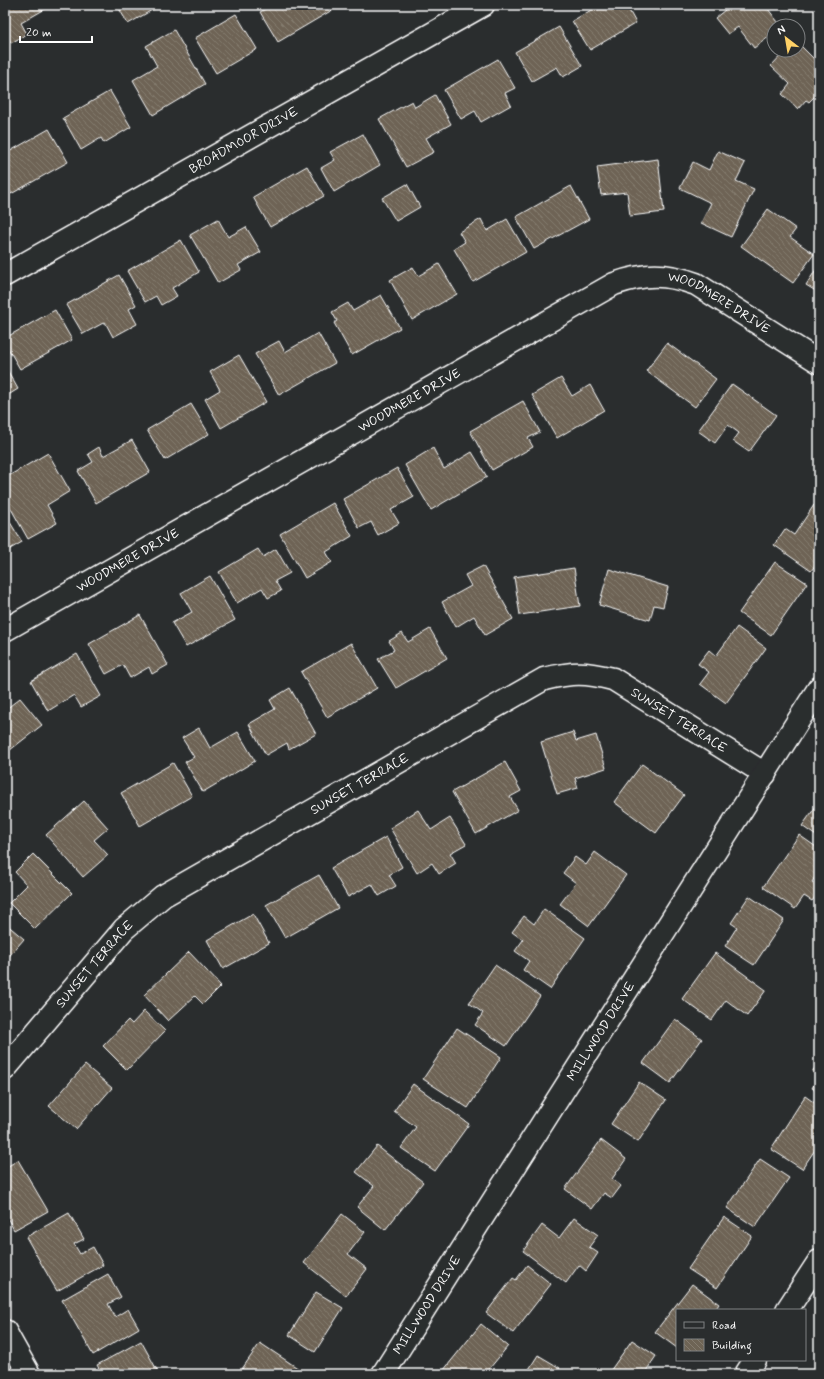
<svg xmlns="http://www.w3.org/2000/svg" width="824" height="1379" font-family="Mynerve,sans-serif">
	<style>
		.building { fill: url(#building-back-hatch); stroke: #fff }
		.lines { fill: none; stroke-linecap: round; stroke-linejoin: round }
		.minor-casing { stroke: #fff; stroke-width: 25 }
		.minor { stroke: #2a2d2e; stroke-width: 22 }
		.labels { text-anchor: middle; dominant-baseline: central; stroke-width: 3; stroke-linejoin: round; paint-order: stroke }
		.street-label { font-size: 13px; fill: #fff; stroke: #2a2d2e }
	</style>
	<defs>
		<pattern id="building-back-hatch" width="6" height="6" patternUnits="userSpaceOnUse"><rect width="6" height="6" fill="#6e6455"/><path d="M-1 5l2 2M0 0l6 6M5-1l2 2" fill="none" stroke="#847b6e"/></pattern>
	</defs>
	<rect width="100%" height="100%" fill="#2a2d2e"/>
	<filter id="ink" filterUnits="userSpaceOnUse"><feTurbulence type="fractalNoise" baseFrequency=".025" numOctaves="2"/><feDisplacementMap in="SourceGraphic" scale="8" xChannelSelector="R" yChannelSelector="G"/><feConvolveMatrix kernelMatrix="1 2 1 2 8 2 1 2 1" color-interpolation-filters="sRGB"/></filter>
	<g filter="url(#ink)">
		<!-- building -->
		<g class="building">
			<path d="M5,5H52L21,23L27,34L11,43L5,32Z"/>
			<path d="M117,5H158L159,6L128,24Z"/>
			<path d="M273,5H331L334,9L278,42L260,12Z"/>
			<path d="M600,5H626L636,23L590,50L572,21Z"/>
			<path d="M722,5H765L781,26H774V33L754,48L738,27L728,34L715,18L725,10Z"/>
			<path d="M236,14L257,49L216,73L195,38Z"/>
			<path d="M559,27L582,66L563,77L557,67L532,81L515,52Z"/>
			<path d="M174,30L205,84L153,115L133,80L157,66L146,46Z"/>
			<path d="M798,43L819,64V92L809,102L806,100L798,109L782,94L790,84L771,66L786,50H798Z"/>
			<path d="M498,59L515,88L505,93L511,105L481,122L475,111L461,119L444,90Z"/>
			<path d="M110,91L131,127L104,143L101,138L81,150L63,118Z"/>
			<path d="M435,95L451,124L426,138L434,152L406,167L379,119L412,101L415,107Z"/>
			<path d="M49,129L68,162L11,194L5,182V154Z"/>
			<path d="M363,134L380,165L334,192L321,168L335,160L330,152Z"/>
			<path d="M718,151L745,163L736,181L754,189L731,237L701,223L711,203L680,188L693,162L709,170Z"/>
			<path d="M658,159L664,212L630,216L627,192L601,195L597,167Z"/>
			<path d="M307,166L324,196L270,227L253,197Z"/>
			<path d="M407,184L420,207L396,221L382,198Z"/>
			<path d="M571,186L589,219L534,249L516,217Z"/>
			<path d="M768,209L796,229L790,237L814,254L793,283L741,246Z"/>
			<path d="M218,219L228,237L246,227L261,252L238,265L241,270L218,283L190,235Z"/>
			<path d="M481,219L487,231L507,219L526,252L473,282L454,249L465,242L459,232Z"/>
			<path d="M181,240L199,272L172,288L177,296L161,305L156,296L145,302L127,271Z"/>
			<path d="M439,264L457,294L412,320L390,280L413,267L418,276Z"/>
			<path d="M819,265V293L806,285Z"/>
			<path d="M119,275L136,305L129,309L137,324L113,337L105,322L83,334L66,305Z"/>
			<path d="M381,295L400,328L352,355L334,323L337,321L332,312L348,303L353,311Z"/>
			<path d="M55,310L72,340L20,369L5,343V338Z"/>
			<path d="M318,333L335,363L279,395L255,354L279,341L285,352Z"/>
			<path d="M667,343L716,379L695,407L646,371Z"/>
			<path d="M239,355L266,402L221,428L205,399L220,390L210,372Z"/>
			<path d="M5,366L18,389L5,397Z"/>
			<path d="M561,378L572,396L590,385L604,410L557,438L532,395Z"/>
			<path d="M732,384L776,415L749,452L733,441L739,433L728,425L715,443L698,431Z"/>
			<path d="M523,401L540,432L528,438L533,447L492,470L470,431Z"/>
			<path d="M191,404L209,434L165,460L147,430Z"/>
			<path d="M132,440L150,472L96,503L78,471L93,462L88,454L99,447L103,456Z"/>
			<path d="M433,448L444,469L472,452L487,477L431,510L405,465Z"/>
			<path d="M48,453L70,491L47,505L57,523L28,539L5,498V478Z"/>
			<path d="M397,468L414,497L391,510L399,523L378,535L371,522L359,528L343,499Z"/>
			<path d="M333,503L352,536L326,552L332,562L305,578L280,534Z"/>
			<path d="M814,505L819,509V560L811,571L774,545L785,529L794,535Z"/>
			<path d="M5,514L22,542L5,552Z"/>
			<path d="M258,549L263,557L276,549L290,573L275,581L281,591L268,598L262,588L237,603L219,572Z"/>
			<path d="M775,562L807,583L771,635L739,613Z"/>
			<path d="M483,566L513,619L485,635L474,616L456,627L442,602L471,586L465,575Z"/>
			<path d="M574,568L580,606L520,615L514,577Z"/>
			<path d="M609,569L668,587L663,607L654,605L650,620L599,605Z"/>
			<path d="M210,576L235,620L186,647L172,623L192,612L181,593Z"/>
			<path d="M140,615L168,665L152,674L149,667L130,678L123,665L106,674L89,644Z"/>
			<path d="M737,627L766,648L726,703L700,684L709,672L698,664L709,650L716,656Z"/>
			<path d="M430,629L447,658L396,688L378,659L394,650L389,641L402,633L408,642Z"/>
			<path d="M351,643L377,688L327,717L301,672Z"/>
			<path d="M77,654L101,696L81,707L74,695L48,711L31,681Z"/>
			<path d="M290,688L316,734L289,749L287,743L266,755L249,724L275,709L270,700Z"/>
			<path d="M20,698L42,725L5,754V710Z"/>
			<path d="M199,728L210,748L238,732L255,761L203,792L185,762L194,757L182,738Z"/>
			<path d="M573,732L576,741L596,735L606,768L575,778L578,788L557,794L541,742Z"/>
			<path d="M505,762L521,791L510,797L518,810L476,834L452,792Z"/>
			<path d="M173,763L192,796L140,826L121,793Z"/>
			<path d="M642,764L684,795L656,833L614,802Z"/>
			<path d="M84,801L108,828L94,840L108,855L83,877L46,835Z"/>
			<path d="M819,802V838L802,826Z"/>
			<path d="M418,810L431,830L450,818L466,844L450,853L456,863L439,874L432,863L417,873L390,828Z"/>
			<path d="M799,835L819,849V871L812,882L819,887V892L812,901L804,896L795,909L763,887Z"/>
			<path d="M386,837L402,867L389,875L396,886L379,896L372,884L348,897L331,868Z"/>
			<path d="M595,852L626,875L589,926L560,904L576,883L563,873L575,857L586,865Z"/>
			<path d="M33,854L72,893L35,929L9,903L27,885L15,872Z"/>
			<path d="M319,875L338,908L285,938L266,905Z"/>
			<path d="M749,896L784,920L754,965L725,946L737,927L731,923Z"/>
			<path d="M544,909L585,938L550,989L523,970L529,961L515,951L523,940L512,932L524,916L534,924Z"/>
			<path d="M253,914L269,943L223,969L207,940Z"/>
			<path d="M5,923L24,939L5,961Z"/>
			<path d="M189,952L221,986L203,1004L195,996L168,1021L144,995Z"/>
			<path d="M715,953L766,990L747,1016L726,1000L712,1020L682,999Z"/>
			<path d="M495,965L540,996L506,1046L475,1025L483,1013L469,1003Z"/>
			<path d="M144,1011L165,1031L127,1070L103,1046L128,1020L132,1024Z"/>
			<path d="M675,1019L702,1039L670,1083L643,1063Z"/>
			<path d="M457,1028L501,1057L468,1108L423,1079Z"/>
			<path d="M819,1062V1092L812,1088L819,1077L812,1072Z"/>
			<path d="M85,1065L112,1088L76,1129L49,1106Z"/>
			<path d="M639,1082L666,1100L638,1142L611,1124Z"/>
			<path d="M413,1084L469,1124L435,1171L401,1148L416,1127L394,1111Z"/>
			<path d="M805,1096L819,1106V1144L802,1169L771,1149Z"/>
			<path d="M601,1140L626,1159L612,1179L621,1186L612,1198L604,1193L592,1209L565,1189Z"/>
			<path d="M377,1146L423,1182L385,1230L357,1207L374,1186L356,1172Z"/>
			<path d="M760,1159L789,1178L755,1227L727,1208Z"/>
			<path d="M18,1160L48,1211L14,1230L5,1214V1168Z"/>
			<path d="M69,1213L84,1239L74,1244L80,1254L93,1247L103,1265L57,1291L26,1237Z"/>
			<path d="M342,1214L365,1232L348,1254L367,1269L346,1296L304,1263Z"/>
			<path d="M724,1217L752,1236L717,1288L688,1269Z"/>
			<path d="M574,1218L598,1235L589,1247L598,1253L586,1271L579,1265L566,1283L523,1251L542,1225L559,1238Z"/>
			<path d="M527,1265L551,1284L513,1333L486,1313L513,1278L516,1280Z"/>
			<path d="M108,1274L121,1297L108,1304L115,1317L128,1309L139,1328L93,1355L62,1300Z"/>
			<path d="M692,1284L719,1304L715,1310H677V1348L655,1332Z"/>
			<path d="M316,1292L343,1308L315,1352L289,1335Z"/>
			<path d="M481,1324L508,1346L485,1374H447L443,1371Z"/>
			<path d="M632,1340L656,1356L644,1374H608Z"/>
			<path d="M141,1341L157,1370L150,1374H102L97,1365Z"/>
			<path d="M260,1343L302,1371L300,1374H250L242,1369Z"/>
			<path d="M538,1355L560,1368L556,1374H526Z"/>
		</g>
		<g class="lines">
			<!-- minor casing -->
			<g class="minor-casing">
				<g id="minor">
					<path id="s1" d="M5,275L483,5"/>
					<path id="s2" d="M5,630L614,284C645,273 666,273 696,284L819,362"/>
					<path id="s3" d="M5,1069L124,929L163,896L544,679C573,672 585,672 613,679L765,774"/>
					<path d="M787,1310L819,1261"/>
					<path d="M5,1331L29,1374"/>
					<path id="s4" d="M383,1374L819,688"/>
					<path d="M746,1374L755,1360"/>
				</g>
			</g>
			<!-- minor -->
			<use href="#minor" class="minor"/>
		</g>
	</g>
	<g class="labels">
		<!-- street labels -->
		<g class="street-label">
			<text stroke="none"><textPath href="#s1" startOffset="274">BROADMOOR DRIVE</textPath></text>
			<text stroke="none"><textPath href="#s2" startOffset="813">WOODMERE DRIVE</textPath></text>
			<text stroke="none"><textPath href="#s2" startOffset="465">WOODMERE DRIVE</textPath></text>
			<text stroke="none"><textPath href="#s2" startOffset="141">WOODMERE DRIVE</textPath></text>
			<text stroke="none"><textPath href="#s3" startOffset="821">SUNSET TERRACE</textPath></text>
			<text stroke="none"><textPath href="#s3" startOffset="461">SUNSET TERRACE</textPath></text>
			<text stroke="none"><textPath href="#s3" startOffset="138">SUNSET TERRACE</textPath></text>
			<text stroke="none"><textPath href="#s4" startOffset="406">MILLWOOD DRIVE</textPath></text>
			<text stroke="none"><textPath href="#s4" startOffset="82">MILLWOOD DRIVE</textPath></text>
		</g>
	</g>
	<!-- margin -->
	<rect width="824" height="1379" fill="none" stroke="#2a2d2e" stroke-width="20"/>
	<rect x="10" y="10" width="804" height="1359" fill="none" stroke="#fff" stroke-width="1.5" filter="url(#ink)"/>
	<!-- legend -->
	<rect x="676" y="1309" width="130" height="52" fill="#2a2d2e" stroke="#7f8182"/>
	<rect x="684" y="1322" width="20" height="6" fill="#2a2d2e" stroke="#7f8182"/>
	<text x="712" y="1329" font-size="12" fill="#ffffff">Road</text>
	<rect x="684" y="1339" width="20" height="12" fill="url(#building-back-hatch)" stroke="#7f8182"/>
	<text x="712" y="1349" font-size="12" fill="#ffffff">Building</text>
	<!-- north arrow -->
	<g transform="translate(786 38) rotate(329)"><circle r="19" fill="#2a2d2e" stroke="#7f8182"/>
	<path d="M0-3L7 15L0 10L-7 15Z" fill="#ffd166"/>
	<text y="-6" font-size="11" font-weight="bold" text-anchor="middle" fill="#ffffff">N</text>
	</g>
	<!-- scale -->
	<path d="M20 36v6h72v-6" fill="none" stroke="#ffffff" stroke-width="2"/>
	<text x="26" y="36" font-size="12" fill="#ffffff" stroke="#2a2d2e" stroke-width="3" paint-order="stroke">20 m</text>
</svg>
